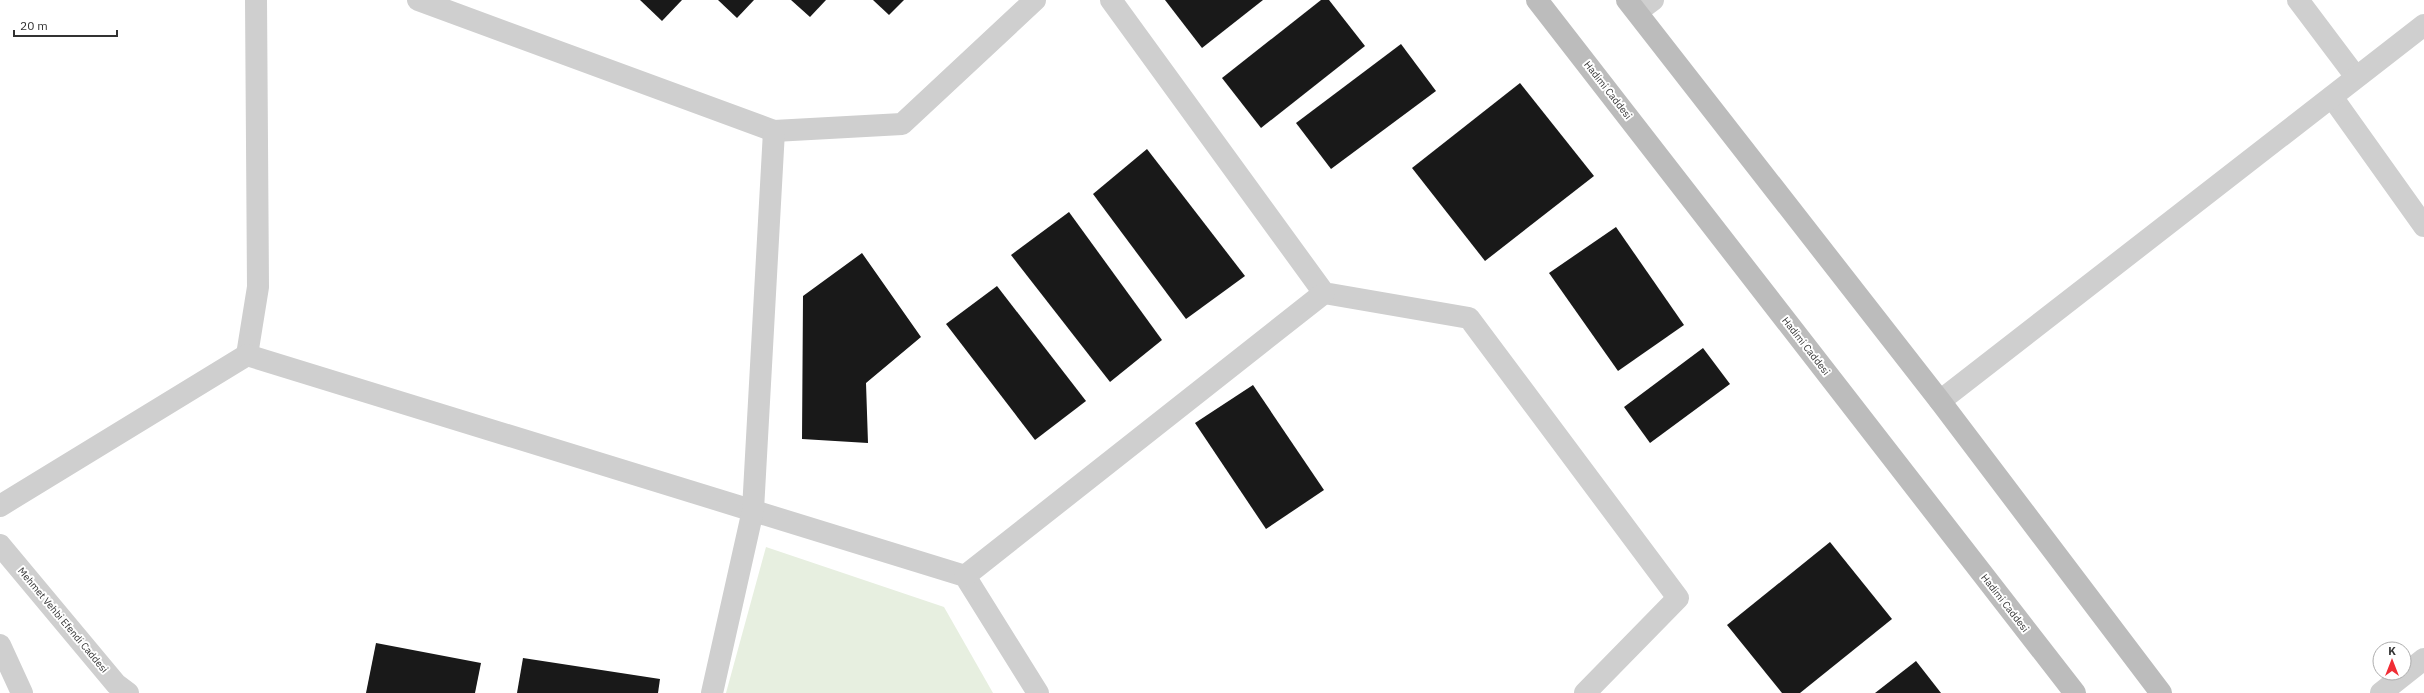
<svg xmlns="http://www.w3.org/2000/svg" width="2424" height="693" font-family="'IBM Plex Sans',sans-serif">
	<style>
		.green { fill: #e7efe0 }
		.building { fill: #191919 }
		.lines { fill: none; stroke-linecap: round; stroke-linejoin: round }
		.minor { stroke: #cfcfcf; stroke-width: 22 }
		.tertiary { stroke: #cfcfcf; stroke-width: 22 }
		.secondary { stroke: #bcbcbc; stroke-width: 22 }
		.labels { text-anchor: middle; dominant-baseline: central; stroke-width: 4; stroke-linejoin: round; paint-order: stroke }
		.street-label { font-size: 10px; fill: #323232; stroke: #fff }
	</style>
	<rect width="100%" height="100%" fill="#fff"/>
	<!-- green -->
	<path class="green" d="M766,547L944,607L993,693H726Z"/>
	<!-- building -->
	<g class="building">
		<path d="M640,0H682L662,21Z"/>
		<path d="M718,0H754L737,18Z"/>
		<path d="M791,0H826L810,17Z"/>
		<path d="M873,0H904L889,15Z"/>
		<path d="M1165,0H1263L1202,48Z"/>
		<path d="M1321,0H1329L1365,46L1261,128L1222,78Z"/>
		<path d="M1401,44L1436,91L1331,169L1296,123Z"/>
		<path d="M1520,83L1594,176L1485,261L1412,168Z"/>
		<path d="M1147,149L1245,276L1186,319L1093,194Z"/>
		<path d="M1069,212L1162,340L1110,382L1011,255Z"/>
		<path d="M1616,227L1684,325L1618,371L1549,273Z"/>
		<path d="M862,253L921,337L866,383L868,443L802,439L803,296Z"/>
		<path d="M997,286L1086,401L1035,440L946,324Z"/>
		<path d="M1703,348L1730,384L1650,443L1624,407Z"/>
		<path d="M1253,385L1324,490L1266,529L1195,423Z"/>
		<path d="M1830,542L1892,619L1800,693H1782L1727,625Z"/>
		<path d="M376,643L481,663L475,693H366Z"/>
		<path d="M523,658L660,679L658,693H517Z"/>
		<path d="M1916,661L1941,693H1875Z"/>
	</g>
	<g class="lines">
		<!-- minor -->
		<g class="minor">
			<path d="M418,0L774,131L902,124L1035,0"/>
			<path d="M1111,0L1324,293L1469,318L1678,598L1585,693"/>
			<path d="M2298,0L2356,77"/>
			<path d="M1637,12L1653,0"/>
			<path d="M2332,97L2424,226"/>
			<path d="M247,355L258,287L256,0"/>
			<path d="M1940,401L2424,25"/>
			<path d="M0,506L247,355L965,576L1038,693"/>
			<path d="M965,576L1324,293"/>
			<path d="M712,693L753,510L774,131"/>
			<path d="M2381,693L2424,659"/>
		</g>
		<!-- tertiary -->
		<g class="tertiary">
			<path d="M0,545L116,684L128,693"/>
			<path d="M0,645L22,693"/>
		</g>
		<!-- secondary -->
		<g class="secondary">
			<path d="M1537,0L2075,693"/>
			<path d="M1627,0L1940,401L2161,693"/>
		</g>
	</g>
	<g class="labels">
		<!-- street labels -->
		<g class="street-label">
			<text transform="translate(1608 90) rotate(52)">Hadimi Caddesi</text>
			<text transform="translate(1806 346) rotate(52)">Hadimi Caddesi</text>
			<text transform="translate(2005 603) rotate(52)">Hadimi Caddesi</text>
			<text transform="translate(63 620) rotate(50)">Mehmet Vehbi Efendi Caddesi</text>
		</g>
	</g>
	<!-- north arrow -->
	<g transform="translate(2392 661)"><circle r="19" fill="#ffffff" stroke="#adadad"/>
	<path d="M0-3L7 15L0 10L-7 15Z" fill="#f02d35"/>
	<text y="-6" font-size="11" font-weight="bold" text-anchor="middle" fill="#323232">K</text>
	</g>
	<!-- scale -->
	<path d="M14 30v6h103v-6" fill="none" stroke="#323232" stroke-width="2"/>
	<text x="20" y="30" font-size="12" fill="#323232" stroke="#ffffff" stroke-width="3" paint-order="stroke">20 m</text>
</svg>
